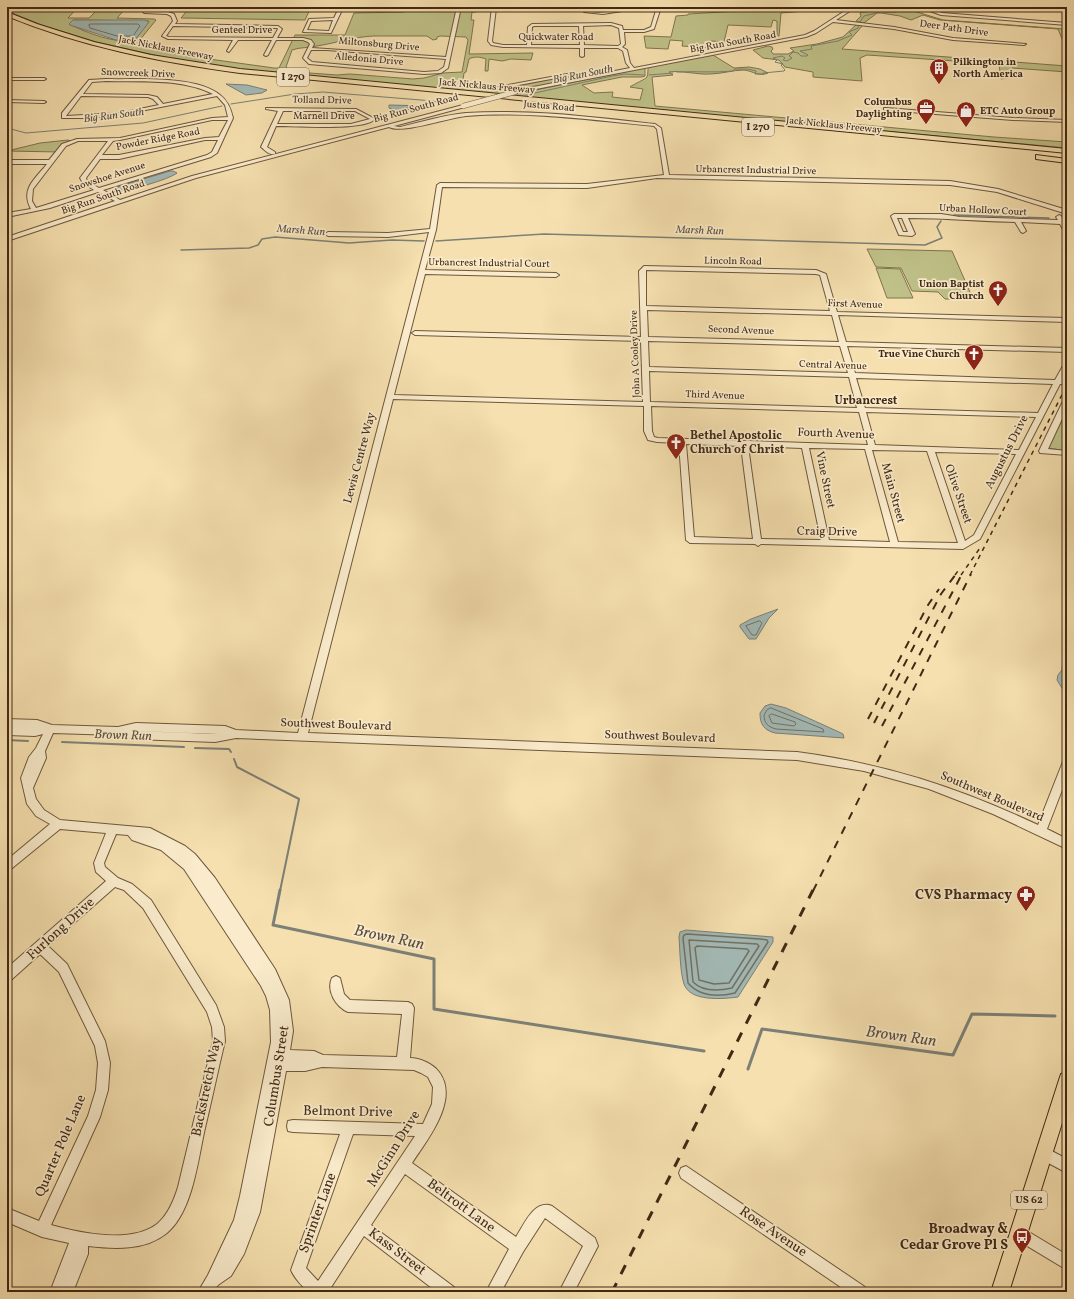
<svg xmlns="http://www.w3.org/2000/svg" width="1074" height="1299" font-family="Vollkorn,serif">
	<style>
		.green { fill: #bfc188; stroke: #80754f; fill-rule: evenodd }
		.water { fill: #a3bab7; stroke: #7c8077 }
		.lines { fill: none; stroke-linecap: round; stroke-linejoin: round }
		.shore-far1 { stroke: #727266; stroke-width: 1 }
		.shore { stroke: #727266; stroke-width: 1.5 }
		.stream-far3 { stroke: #7c8077; stroke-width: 1 }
		.stream-far2 { stroke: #7c8077; stroke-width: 1.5 }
		.stream-far1 { stroke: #7c8077; stroke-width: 2 }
		.stream { stroke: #7c8077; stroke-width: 3 }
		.minor-casing { stroke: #6e573c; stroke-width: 2 }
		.major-casing { stroke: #412916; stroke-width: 2 }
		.highway-casing { stroke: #412916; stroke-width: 2 }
		.minor { fill: #f9ebcb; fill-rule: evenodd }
		.major { fill: #f6e0af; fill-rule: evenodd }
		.highway { fill: #f6e0af; fill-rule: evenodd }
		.rail-far2 { stroke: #412916; stroke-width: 1.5; stroke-dasharray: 4.5 4.5; stroke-linecap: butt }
		.rail-far1 { stroke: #412916; stroke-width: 2; stroke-dasharray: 8 8; stroke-linecap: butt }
		.rail { stroke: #412916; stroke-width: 3; stroke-dasharray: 10 10; stroke-linecap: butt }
		.minor-bridge-casing { stroke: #6e573c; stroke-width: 5.5; stroke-linecap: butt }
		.minor-bridge { stroke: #f9ebcb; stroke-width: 4.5 }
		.labels { text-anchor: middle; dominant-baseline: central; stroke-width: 3.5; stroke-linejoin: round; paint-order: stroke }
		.far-street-label { font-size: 10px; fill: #412916; stroke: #f9ebcb }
		.far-poi-label { font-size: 10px; font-weight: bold; fill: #412916; stroke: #f9ebcb; text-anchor: end }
		.far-water-label { font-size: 11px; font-style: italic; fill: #5a4d3e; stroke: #f9ebcb }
		.shield { fill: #f9ebcb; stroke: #78634c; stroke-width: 1 }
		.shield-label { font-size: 11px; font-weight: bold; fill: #412916 }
		.far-quarter-label { font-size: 12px; font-weight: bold; fill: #412916; stroke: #f9ebcb }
		.street-label { font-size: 12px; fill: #412916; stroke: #f9ebcb }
		.poi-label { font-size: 12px; font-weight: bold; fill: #412916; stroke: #f9ebcb; text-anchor: start }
		.water-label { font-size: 13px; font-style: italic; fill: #5a4d3e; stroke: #f9ebcb }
		.near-poi-label { font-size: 14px; font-weight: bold; fill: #412916; stroke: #f9ebcb; text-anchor: end }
		.near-street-label { font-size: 14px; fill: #412916; stroke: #f9ebcb }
		.near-water-label { font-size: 16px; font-style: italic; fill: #5a4d3e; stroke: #f9ebcb }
	</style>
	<rect width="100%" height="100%" fill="#f6e0af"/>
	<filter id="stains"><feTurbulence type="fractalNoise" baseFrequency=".005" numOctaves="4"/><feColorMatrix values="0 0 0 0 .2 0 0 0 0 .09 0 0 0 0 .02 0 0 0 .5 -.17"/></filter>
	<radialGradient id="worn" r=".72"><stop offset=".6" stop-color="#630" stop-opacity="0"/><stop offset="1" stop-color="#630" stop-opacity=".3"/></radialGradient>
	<!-- green -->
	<g class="green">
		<path d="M7,7H78L68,18H89L100,7H127L117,18L154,19L156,20L139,41L141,46L187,56L274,68H279L295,35H345L354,13L404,12L407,7H476V12H472L471,20H474L469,54L533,53L531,60L511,59L502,61L489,59L488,71H485L486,59C481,57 474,56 469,59L466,72L464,73L462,86L499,89L567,75L576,78L499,95L239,70L177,60L96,42L44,26L7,11ZM73,20H78L149,21L135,40C114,44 88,33 69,24ZM373,36H427L433,40L437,39V37L440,36L466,37L468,40L462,72L443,73L424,78L413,79L350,74L337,75L310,73L290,71L286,67L292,50C300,47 309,48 317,46C336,43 353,37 373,36Z"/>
		<path d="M190,7H311L305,20L181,18Z"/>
		<path d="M755,7H823L816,10L781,13L779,36H777V21L773,20L771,27L728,25L724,42L711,41L709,48L682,46L683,41L670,40L668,49L646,48L644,36L671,37L676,16L688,15V14L757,10Z"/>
		<path d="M897,7H908L907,9L943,20L1065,29L1067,35V51L1058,29L940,20L923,15L911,20L900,16L881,13H877L864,23L856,21L861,16L860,13L863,12L900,9Z"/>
		<path d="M857,24L863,25L842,49L1067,66V72L1012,68L1014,77L1001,79L999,64L867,55L860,58L862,81L813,77V72L785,67L779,60L763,58L753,50L768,46L772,47L773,49L771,51L773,54H788L794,51L790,48L817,44L843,37Z"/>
		<path d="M713,55L734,68L749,67L760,69L768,73C759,77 753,71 744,70C733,70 721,74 710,74C698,75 680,70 669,72L673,75L652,77L655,106L994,137L1067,142V148L506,96L643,68L645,69V76L642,77H622L582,85L594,93L613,92L612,97L640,100L643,89L630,87C634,84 646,79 647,77C648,74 648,70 648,67Z"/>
		<path d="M68,140L71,141L59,152L7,151L40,143Z"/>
		<path d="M867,249L952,251L973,299H945L938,292L912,291L901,268L876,267Z"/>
		<path d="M876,268L900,269L913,298H887Z"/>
		<path d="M1067,418V451L1048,448L1061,422Z"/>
	</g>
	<!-- water -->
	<g class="water">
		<path d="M73,20H145L149,22L135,40H116L70,25L69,24Z"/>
		<path d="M226,84L247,85L267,90L262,93L246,95Z"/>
		<path d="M389,105L428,106L410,109L402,113L389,108Z"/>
		<path d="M170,171H173L177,173C170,179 122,194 114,189L120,186Z"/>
		<path d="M778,609L769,618L756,639H749L740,627V625L751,619Z"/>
		<path d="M1067,648V694L1065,693L1057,680L1058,675L1062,670L1064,649Z"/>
		<path d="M771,704L786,708L839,732L843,734L844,738L775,733C764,730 760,725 760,713L765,706Z"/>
		<path d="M686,930L773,937V942L738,997C723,999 690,1002 684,984C680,972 680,950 679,937L680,932Z"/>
	</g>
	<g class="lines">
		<!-- shore-far1 -->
		<g class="shore-far1">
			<path d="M91,24H138L140,26L133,36H117L90,28L89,25Z"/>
			<path d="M760,621L762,623L756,635H752L746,626Z"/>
			<path d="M771,708L823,729L824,732L776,729C768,727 764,723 764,715L767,710Z"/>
			<path d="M772,714L795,722L796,724L794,726L772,723L769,716Z"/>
		</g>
		<!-- shore -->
		<g class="shore">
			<path d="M687,934L760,939L767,940L768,942L735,993C718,997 700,997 688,983L683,938L684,935Z"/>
			<path d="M689,940L757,944L759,946L732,988C719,991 703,992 693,982Z"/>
			<path d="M697,946L747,949L749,951L729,983L714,984L699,980L695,948Z"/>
		</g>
		<!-- stream-far3 -->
		<g class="stream-far3">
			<path d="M884,12H896L904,7"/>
			<path d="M859,23L864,16L880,12"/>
			<path d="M677,72C696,71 714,73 733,71L735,69H748L756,71L755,74H764L763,73L784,71L785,70L781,65L783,64L775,62L777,60L773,58L782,56L785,58L783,60L787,61L792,58L789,56L793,52L798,53L801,56H807L808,55L800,51L812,49L811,46L838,41L852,35L849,32L858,28L859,24"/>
			<path d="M649,75L673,73"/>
			<path d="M526,95L612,76L625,74L644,75"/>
			<path d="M231,104L295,94L323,92L433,101L444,104"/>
			<path d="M7,128L26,133L143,123L222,106"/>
		</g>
		<!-- stream-far2 -->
		<g class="stream-far2">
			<path d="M954,215L1049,218"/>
			<path d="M436,241L544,234L925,245L942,238L937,227L941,221"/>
			<path d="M181,250L249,248L258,245L262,239L275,237L349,243L392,240L424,241"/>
		</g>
		<!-- stream-far1 -->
		<g class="stream-far1">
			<path d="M7,740L28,741"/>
			<path d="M62,742L184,747"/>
			<path d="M195,748L229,749L231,752"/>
			<path d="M234,759L237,767L299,799L280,891"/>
		</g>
		<!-- stream -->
		<g class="stream">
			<path d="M280,890L273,925L434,959V1009L704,1051"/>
			<path d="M748,1069L762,1029L953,1055L972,1014L1055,1016"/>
		</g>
		<!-- minor casing -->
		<g class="minor-casing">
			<g id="minor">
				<path d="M144,7H148L146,11L168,12L174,14L177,21L175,24L278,26L282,29L277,38H303L311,40L314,44L312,48L446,57L457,7H461L448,68L441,73L424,74L309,64L303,58L310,44L308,42L303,40H276L268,55L266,56L264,55L272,40H238L229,52L227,51L233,40L168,39L162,36L173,21L171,16L167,14L144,13L142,10ZM173,26L277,28L278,29L273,38L169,37L166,36ZM311,50H327L446,59L444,67L438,71L424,72L312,62L307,58Z"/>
				<path d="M314,7L318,8L350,7L342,10L331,33L303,32L309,19L334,18L338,10H317ZM333,20L329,31L307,30L311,21Z"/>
				<path d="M492,7H535L496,8L492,41L493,43L503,45H527L528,27L532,24L611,23L622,26L623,30H644L651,27L657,7H661L654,29L644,32H624L625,44L622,47L627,50L630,63L634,68L805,35L814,31L851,7H856L836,20L894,27L953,38L1026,44L1024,45L953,40L894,29L833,22L816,33L806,37L515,93L513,91L630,68L626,63L623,51L618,48H584V56L582,57L580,56V48L503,47L491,45L488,41ZM611,25L619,28L621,44L618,46L584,45L583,26ZM534,26H579L580,45H531L532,27Z"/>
				<path d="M580,7C585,7 585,9 589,11C598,14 610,12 619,9L620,7H624L622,11L603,14L584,12Z"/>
				<path d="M926,7H930L942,13L1067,23V25L941,15L930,11Z"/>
				<path d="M1006,7H1026L1055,10L1053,11Z"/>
				<path d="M567,74L579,77L577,78L567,76L498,89L464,87L462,86L464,85L498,87Z"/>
				<path d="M7,78H44L46,79L44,80H7Z"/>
				<path d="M106,79C136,80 196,75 220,95C228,101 231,109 233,118L217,153L211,157L103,190L120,200L192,176L463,105L465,106V107L394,126L400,127C421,122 444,115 466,113C529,109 592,117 655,124L661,128L669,175L950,181L998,189L1067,210V214L997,192L950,185L657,178L587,188L442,187L436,230L425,270L556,273L559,275L556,277L425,274L394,395L643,402L641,341L415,335L412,333L415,331L641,337L639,271L644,266L816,270L826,274L837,312L1067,318V322L838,315L846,342L1067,348V352L847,346L855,373L1055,380L1064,364L1067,362V371L1062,380H1067V384H1060L980,539L963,549L761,544L758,546L755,544L690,543L686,540L679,443L657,442L648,440L644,431V406L393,399L308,733L797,752C886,764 957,787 1038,825L1062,764L1063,761L1067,760V777L1047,829L1067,839V849L993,814L929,789L864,771L797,760L236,738L215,742L134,739L117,735L53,733L45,751L46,758L33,788L36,799L44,810L60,820L150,828L185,846L195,854L215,878L275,969L289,1000L293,1031L290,1050L314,1051L323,1055L397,1057L402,1014L348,1012C336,1007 326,991 332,978L336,976L340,978L344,994L350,1000L408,1002L412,1004L414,1008L410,1058C420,1058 433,1064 439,1072C460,1100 427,1140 412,1163L516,1237C524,1225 534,1199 552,1206L595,1238L598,1246L574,1292H559L583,1246L545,1218L523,1252L501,1292H486L509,1249L405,1174L371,1225L454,1287L456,1292H437L364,1236L328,1292C323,1292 316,1293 311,1292C304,1290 294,1277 291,1270L340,1134L293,1132L288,1131L287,1126L288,1121L293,1120L423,1124L432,1104L433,1087L428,1077L421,1073L414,1070L322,1067L305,1071H286L260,1212L244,1254L231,1276L218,1285L213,1292H198L208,1275L234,1220L240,1196L271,1042L270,1010L266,996L261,986L184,869L161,850L132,840L128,835L116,834L104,863L105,867L118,878L132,884L151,900L216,1005L224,1027L225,1041C218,1070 212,1099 205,1128C198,1159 193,1211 167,1233C145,1251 114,1249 88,1246V1254L73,1292H50L69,1243L42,1237L7,1222V1208L39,1221L88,1116L96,1090L98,1063L95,1046L59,972L40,954L11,980L7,982V968L106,881L96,872L94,863L106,833L60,829L11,869L7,871V860L50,824L36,816L27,804L21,778L29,757L36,748L43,734L35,736L7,735V727L37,728L7,727V719L37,720L52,725L118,727L136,723L225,726L236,730L298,733L429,232L388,237L328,236L325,234L328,232L388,233L430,229L437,185L440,183L587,184L664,175L657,129L654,126C591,120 529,111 466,116C448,118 402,134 389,127L196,178L7,241V237L115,201L98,192L50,208L7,217V213L31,209C20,189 35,179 47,164H7V160H49L62,144L77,139L120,138L212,118L228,117L225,105L217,96L120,115L85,118H62V113L89,80ZM106,81C141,82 181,78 213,94L163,104L157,97L148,95L83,94L92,82ZM81,96L148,97L153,99L159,105L120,113L66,116ZM212,120H228L219,137L205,138L119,155H102L113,141L120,140ZM205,140H218L212,152L207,155L99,188L87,181L86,178L100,159H119ZM78,141H108L80,178L83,183L94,190L36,208L32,201L33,189L66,146ZM646,270L816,274L820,275L830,311L646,306ZM647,310L832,315L839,342L648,337ZM648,341L840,346L848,373L649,367ZM649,371L849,377L857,408L650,402ZM856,378L1053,384L1038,413L865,408ZM651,406L859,412L868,445L658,438L654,437L652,431ZM866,412L1036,417L1019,450L875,445ZM686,444L741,446L753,539L694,537ZM748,446L802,448L821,540L761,539ZM809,448L865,449L890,542L829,540ZM872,450L927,451L958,543L898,542ZM935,452L1016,454L974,535L965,541ZM134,731H136L218,734H215ZM115,887L124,890L143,908L207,1012L212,1027L213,1041L178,1187C174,1200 168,1215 157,1224C131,1244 80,1233 51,1225L100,1117L108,1090L110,1063L105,1041L67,964L48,946ZM353,1134L415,1136L318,1281L306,1268Z"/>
				<path d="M7,100L44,101L46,102L44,103L7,102Z"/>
				<path d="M266,108L356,109L375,119C365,131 293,126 276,126L267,147L275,152V154C268,155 265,150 261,147L278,111L266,109ZM283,111H355L370,119L351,124H277Z"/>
				<path d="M886,108L1013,118L1067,120V122L1013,120L884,110V108Z"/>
				<path d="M894,214H941L960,217L1058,220L1056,217L1059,215L1061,216L1067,227V234L1065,233L1060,224L1021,222L1026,231L1023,233L1021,232L1015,222C979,221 943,218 908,218L915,234L912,236L899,235L891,216ZM897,218H902L908,232H903Z"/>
				<path d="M1067,399V408L1048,449L1067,451V455L1040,453L1039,451L1063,401Z"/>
				<path d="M1044,1147L1067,1159V1173L1039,1158L1038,1153L1039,1148Z"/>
				<path d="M686,1166L865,1287L867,1292H848L681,1178L679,1173L681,1168Z"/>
				<path d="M1019,1226L1067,1255V1270L1014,1238L1012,1233L1014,1228Z"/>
			</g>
		</g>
		<!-- major casing -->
		<g class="major-casing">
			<path id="major" d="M1067,1072V1107L1009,1292H991L1059,1080L1061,1074Z"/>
		</g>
		<!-- highway casing -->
		<g class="highway-casing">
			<g id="highway">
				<path d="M7,12L37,24L94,42L151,55L240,69L1067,149V153L240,73C160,62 82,47 7,16Z"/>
				<path d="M1036,155L1067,159V163L1036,159Z"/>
			</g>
		</g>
		<!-- minor -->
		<use href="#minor" class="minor"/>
		<!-- major -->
		<use href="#major" class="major"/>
		<!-- highway -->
		<use href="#highway" class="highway"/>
		<!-- rail-far2 -->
		<g class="rail-far2">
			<path d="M955,575L958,571"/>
			<path d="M961,575L980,548"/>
			<path d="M970,575L1067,385"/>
		</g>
		<!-- rail-far1 -->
		<g class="rail-far1">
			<path d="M868,719L928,605L939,589"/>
			<path d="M874,723L941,594L956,574"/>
			<path d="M882,726L962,574"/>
			<path d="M813,891L971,574"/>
		</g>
		<!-- rail -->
		<path class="rail" d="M612,1292L813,890"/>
		<!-- minor-bridge casing -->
		<g class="minor-bridge-casing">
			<path id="minor-bridge" d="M463,106L515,92"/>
		</g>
		<!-- minor-bridge -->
		<use href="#minor-bridge" class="minor-bridge"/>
	</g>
	<!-- icons -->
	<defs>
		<g id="building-pin" transform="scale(1)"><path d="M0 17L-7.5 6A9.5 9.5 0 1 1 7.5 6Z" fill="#8f2418" stroke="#f9ebcb"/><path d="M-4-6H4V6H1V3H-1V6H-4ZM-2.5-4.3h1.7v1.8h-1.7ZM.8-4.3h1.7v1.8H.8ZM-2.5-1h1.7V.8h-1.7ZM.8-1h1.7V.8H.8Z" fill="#fff"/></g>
		<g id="office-pin" transform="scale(1)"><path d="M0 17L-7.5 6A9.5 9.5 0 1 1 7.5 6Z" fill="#8f2418" stroke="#f9ebcb"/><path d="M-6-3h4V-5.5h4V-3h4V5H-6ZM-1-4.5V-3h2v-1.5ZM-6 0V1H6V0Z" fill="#fff"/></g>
		<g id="shop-pin" transform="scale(1)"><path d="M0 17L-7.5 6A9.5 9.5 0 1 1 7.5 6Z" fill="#8f2418" stroke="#f9ebcb"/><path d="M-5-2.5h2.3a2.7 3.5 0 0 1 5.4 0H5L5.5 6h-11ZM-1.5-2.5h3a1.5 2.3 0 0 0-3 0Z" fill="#fff"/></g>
		<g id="church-pin" transform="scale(1)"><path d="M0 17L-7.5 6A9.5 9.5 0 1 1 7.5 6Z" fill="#8f2418" stroke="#f9ebcb"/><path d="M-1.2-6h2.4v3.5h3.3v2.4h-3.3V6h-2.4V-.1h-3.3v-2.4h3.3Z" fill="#fff"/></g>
		<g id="pharmacy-pin" transform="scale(1)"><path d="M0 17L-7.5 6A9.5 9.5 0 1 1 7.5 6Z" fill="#8f2418" stroke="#f9ebcb"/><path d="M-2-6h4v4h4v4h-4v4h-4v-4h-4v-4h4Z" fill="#fff"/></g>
		<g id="bus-pin" transform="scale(1)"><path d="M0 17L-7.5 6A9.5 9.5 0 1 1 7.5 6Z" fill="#8f2418" stroke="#f9ebcb"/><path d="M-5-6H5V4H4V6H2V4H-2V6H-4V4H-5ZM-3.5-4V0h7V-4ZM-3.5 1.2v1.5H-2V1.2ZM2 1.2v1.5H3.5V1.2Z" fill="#fff"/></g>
	</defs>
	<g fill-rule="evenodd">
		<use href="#building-pin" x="939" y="68"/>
		<use href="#office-pin" x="926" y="108"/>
		<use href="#shop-pin" x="966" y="111"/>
		<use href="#church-pin" x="998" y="290"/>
		<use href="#church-pin" x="974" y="354"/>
		<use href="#church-pin" x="676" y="443"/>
		<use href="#pharmacy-pin" x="1026" y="895"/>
		<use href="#bus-pin" x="1022" y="1237"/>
	</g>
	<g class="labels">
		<!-- far-street labels -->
		<g class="far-street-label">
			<text transform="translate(954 28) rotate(8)">Deer Path Drive</text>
			<text x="242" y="30">Genteel Drive</text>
			<text x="556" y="37">Quickwater Road</text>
			<text transform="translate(733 42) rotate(-10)">Big Run South Road</text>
			<text transform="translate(379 44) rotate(5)">Miltonsburg Drive</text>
			<text transform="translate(166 48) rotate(11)">Jack Nicklaus Freeway</text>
			<text transform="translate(369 59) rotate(5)">Alledonia Drive</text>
			<text transform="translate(138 73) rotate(2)">Snowcreek Drive</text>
			<text transform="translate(487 86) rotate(5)">Jack Nicklaus Freeway</text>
			<text transform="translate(322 100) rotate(1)">Tolland Drive</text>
			<text transform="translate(549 106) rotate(5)">Justus Road</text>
			<text transform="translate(416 108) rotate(-15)">Big Run South Road</text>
			<text x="324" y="116">Marnell Drive</text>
			<text transform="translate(834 125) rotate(6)">Jack Nicklaus Freeway</text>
			<text transform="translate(158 139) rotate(-11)">Powder Ridge Road</text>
			<text transform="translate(756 170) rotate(1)">Urbancrest Industrial Drive</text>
			<text transform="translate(107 177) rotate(-18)">Snowshoe Avenue</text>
			<text transform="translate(103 197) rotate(-19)">Big Run South Road</text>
			<text transform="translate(983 210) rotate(3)">Urban Hollow Court</text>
			<text transform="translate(733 261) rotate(1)">Lincoln Road</text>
			<text transform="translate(489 263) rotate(1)">Urbancrest Industrial Court</text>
			<text transform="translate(855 304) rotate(2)">First Avenue</text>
			<text transform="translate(741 330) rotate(2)">Second Avenue</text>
			<text transform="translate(635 354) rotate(-92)">John A Cooley Drive</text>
			<text transform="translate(833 365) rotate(2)">Central Avenue</text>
			<text transform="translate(715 395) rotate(2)">Third Avenue</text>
		</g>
		<!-- far-poi labels -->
		<g class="far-poi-label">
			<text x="953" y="62" text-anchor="start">Pilkington in<tspan x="953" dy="12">North America</tspan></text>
			<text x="912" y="102">Columbus<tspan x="912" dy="12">Daylighting</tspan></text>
			<text x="980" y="111" text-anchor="start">ETC Auto Group</text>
			<text x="984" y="284">Union Baptist<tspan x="984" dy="12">Church</tspan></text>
			<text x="960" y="354">True Vine Church</text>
		</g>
		<!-- far-water labels -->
		<g class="far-water-label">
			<text transform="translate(583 75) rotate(-11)">Big Run South</text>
			<text transform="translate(114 116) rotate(-7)">Big Run South</text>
			<text transform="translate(301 231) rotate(4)">Marsh Run</text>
			<text transform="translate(700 231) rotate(2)">Marsh Run</text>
		</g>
		<!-- shield labels -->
		<g class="shield">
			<rect x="277" y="68" width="32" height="18" rx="3"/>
			<rect x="742" y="118" width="32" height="18" rx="3"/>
			<rect x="1011" y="1191" width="36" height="18" rx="3"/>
		</g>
		<g class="shield-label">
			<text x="293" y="77">I 270</text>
			<text x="758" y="127">I 270</text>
			<text x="1029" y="1200">US 62</text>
		</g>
		<!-- far-quarter labels -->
		<g class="far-quarter-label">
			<text x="866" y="401">Urbancrest</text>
		</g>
		<!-- street labels -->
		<g class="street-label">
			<text transform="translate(836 434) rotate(2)">Fourth Avenue</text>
			<text transform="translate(1007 452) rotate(-63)">Augustus Drive</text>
			<text transform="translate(360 458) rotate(-75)">Lewis Centre Way</text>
			<text transform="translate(825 480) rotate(78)">Vine Street</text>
			<text transform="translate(893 493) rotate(75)">Main Street</text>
			<text transform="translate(958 494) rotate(71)">Olive Street</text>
			<text transform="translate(827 532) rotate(1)">Craig Drive</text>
			<text transform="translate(336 725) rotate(2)">Southwest Boulevard</text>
			<text transform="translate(660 737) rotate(2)">Southwest Boulevard</text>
			<text transform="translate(992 797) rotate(23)">Southwest Boulevard</text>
		</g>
		<!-- poi labels -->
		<g class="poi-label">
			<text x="690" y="436">Bethel Apostolic<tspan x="690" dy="14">Church of Christ</tspan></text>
		</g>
		<!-- water labels -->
		<g class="water-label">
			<text transform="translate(123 736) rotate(2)">Brown Run</text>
		</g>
		<!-- near-poi labels -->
		<g class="near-poi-label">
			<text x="1012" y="895">CVS Pharmacy</text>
			<text x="1008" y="1229">Broadway &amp;<tspan x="1008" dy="16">Cedar Grove Pl S</tspan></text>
		</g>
		<!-- near-street labels -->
		<g class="near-street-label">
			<text transform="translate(61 929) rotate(-42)">Furlong Drive</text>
			<text transform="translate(277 1076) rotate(-81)">Columbus Street</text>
			<text transform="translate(207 1087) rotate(-78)">Backstretch Way</text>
			<text transform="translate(348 1112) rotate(1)">Belmont Drive</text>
			<text transform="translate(61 1146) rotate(-67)">Quarter Pole Lane</text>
			<text transform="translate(394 1149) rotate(-58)">McGinn Drive</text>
			<text transform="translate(461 1206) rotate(36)">Beltrott Lane</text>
			<text transform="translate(318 1213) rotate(-70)">Sprinter Lane</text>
			<text transform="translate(773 1232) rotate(34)">Rose Avenue</text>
			<text transform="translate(397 1252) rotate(37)">Kass Street</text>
		</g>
		<!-- near-water labels -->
		<g class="near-water-label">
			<text transform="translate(389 938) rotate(12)">Brown Run</text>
			<text transform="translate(901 1037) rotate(8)">Brown Run</text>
		</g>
	</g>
	<!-- margin -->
	<rect width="1074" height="1299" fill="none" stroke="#f6e0af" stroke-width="24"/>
	<rect x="8" y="8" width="1058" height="1283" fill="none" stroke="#412916" stroke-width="2"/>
	<rect x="12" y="12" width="1050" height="1275" fill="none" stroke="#412916"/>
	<rect width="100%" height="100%" filter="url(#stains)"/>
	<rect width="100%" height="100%" fill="url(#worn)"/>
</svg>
